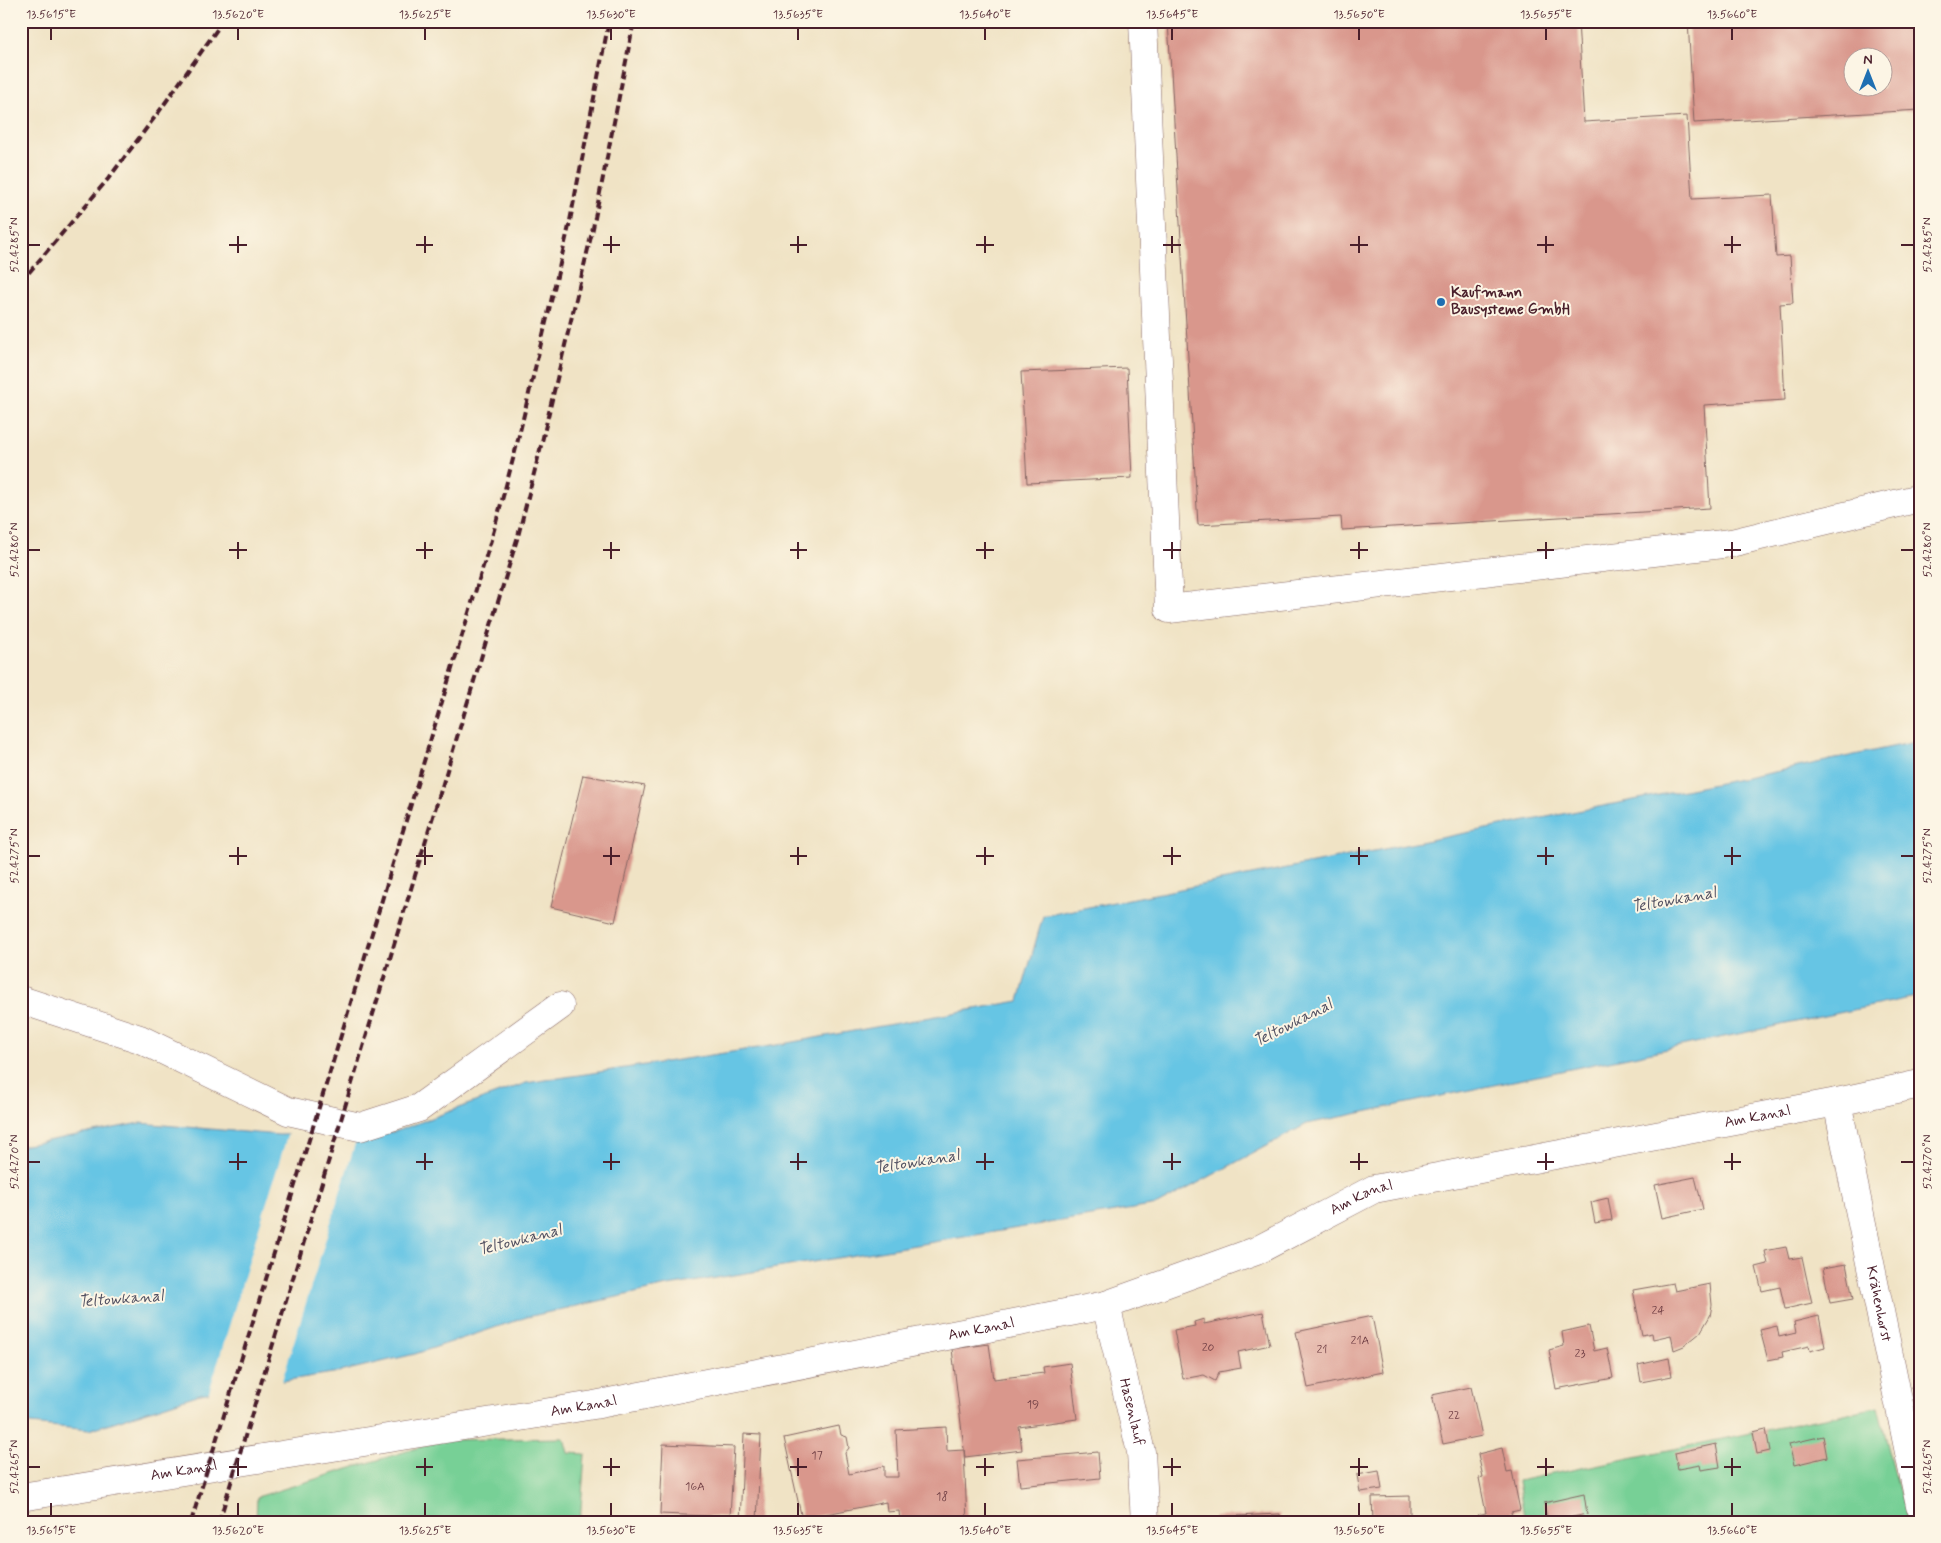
<svg xmlns="http://www.w3.org/2000/svg" width="1941" height="1543" font-family="Mynerve,sans-serif">
	<style>
		.green { fill: #77d096; stroke: #607860 }
		.water { fill: #66c5e4; stroke: #587288 }
		.pier { fill: #f0e3c5 }
		.building { fill: #d9978c; fill-rule: evenodd }
		.lines { fill: none; stroke-linecap: round; stroke-linejoin: round }
		.minor-casing { stroke: #846461; stroke-width: 29 }
		.minor { stroke: #fff; stroke-width: 28 }
		.rail { stroke: #4a1f2b; stroke-width: 4; stroke-dasharray: 8 4; stroke-linecap: butt }
		.ticks { fill: none; stroke: #4a1f2b; stroke-width: 2 }
		.poi-dot { fill: #1f6fb2; stroke: #fcf5e5; stroke-width: 2 }
		.labels { text-anchor: middle; dominant-baseline: central; stroke-width: 4; stroke-linejoin: round; paint-order: stroke }
		.number-label { font-size: 12px; fill: #6e3d43 }
		.poi-label { font-size: 15px; font-weight: bold; fill: #4a1f2b; stroke: #fcf5e5; text-anchor: start }
		.street-label { font-size: 15px; fill: #4a1f2b; stroke: #fcf5e5 }
		.water-label { font-size: 16px; font-style: italic; fill: #525162; stroke: #fcf5e5 }
		.neatline { fill: none; stroke: #4a1f2b; stroke-width: 2 }
		.ticks-label { font-size: 12px; text-anchor: middle; fill: #4a1f2b }
	</style>
	<rect width="100%" height="100%" fill="#fcf5e5"/>
	<filter id="ink" filterUnits="userSpaceOnUse"><feTurbulence type="fractalNoise" baseFrequency=".02" numOctaves="2"/><feDisplacementMap in="SourceGraphic" scale="10" xChannelSelector="R" yChannelSelector="G"/><feConvolveMatrix kernelMatrix="1 2 1 2 8 2 1 2 1" color-interpolation-filters="sRGB"/></filter>
	<filter id="wash" filterUnits="userSpaceOnUse"><feTurbulence type="fractalNoise" baseFrequency=".0096" numOctaves="4" result="noise"/><feDisplacementMap in="SourceGraphic" scale="20" xChannelSelector="R" yChannelSelector="G"/><feGaussianBlur stdDeviation="1.12" result="paint"/><feColorMatrix in="noise" values="0 0 0 0 0 0 0 0 0 0 0 0 0 0 0 0 0 1.4 0 .05"/><feComposite in="paint" operator="in"/></filter>
	<g filter="url(#wash)">
		<rect width="100%" height="100%" fill="#f0e3c5"/>
		<!-- green -->
		<g class="green">
			<path d="M1878,1407L1907,1522H1525L1518,1481Z"/>
			<path d="M564,1438L568,1453L585,1454L580,1522H256L257,1497L443,1440Z"/>
		</g>
		<!-- water -->
		<path class="water" d="M1920,741V996L1307,1124L1157,1205L662,1287L527,1317L415,1354L339,1372L200,1394L89,1430L21,1423V1146L140,1123L279,1135L394,1132L526,1083L771,1046L1019,1001L1043,916L1756,776Z"/>
		<!-- pier -->
		<path class="pier" d="M359,1131L281,1384L208,1395L288,1133Z"/>
		<g id="blocks">
			<!-- building -->
			<g class="building">
				<path d="M1168,21H1578L1584,122L1687,116L1692,199L1772,195L1776,257L1790,256L1793,303L1780,304L1785,400L1704,405L1710,508L1342,530L1341,517L1198,525Z"/>
				<path d="M1688,21H1920V110L1694,123ZM1854,58H1884V88H1854Z"/>
				<path d="M1127,368L1132,478L1027,483L1021,372Z"/>
				<path d="M583,775L645,786L615,922L551,907Z"/>
				<path d="M1695,1177L1703,1209L1662,1218L1655,1185Z"/>
				<path d="M1608,1198L1612,1220L1595,1223L1591,1202Z"/>
				<path d="M1786,1247L1789,1259L1802,1257L1812,1303L1785,1309L1780,1287L1762,1291L1756,1267L1768,1264L1765,1251Z"/>
				<path d="M1846,1264L1853,1299L1830,1303L1823,1268Z"/>
				<path d="M1673,1283L1675,1291L1710,1284L1712,1305L1710,1316L1700,1333L1684,1346L1674,1350L1671,1335L1653,1339L1652,1333L1642,1335L1633,1290Z"/>
				<path d="M1263,1312L1270,1345L1238,1352L1241,1368L1219,1372L1215,1381L1204,1375L1183,1379L1174,1330L1195,1326L1194,1322L1204,1319V1324Z"/>
				<path d="M1372,1316L1383,1372L1308,1388L1296,1332Z"/>
				<path d="M1819,1316L1825,1347L1810,1351L1809,1346L1782,1352L1783,1357L1768,1360L1760,1330L1777,1326L1779,1337L1796,1333L1794,1322Z"/>
				<path d="M1589,1326L1594,1351L1607,1348L1613,1378L1556,1389L1549,1350L1564,1346L1562,1332Z"/>
				<path d="M989,1344L994,1379L1044,1373L1043,1367L1070,1363L1077,1419L1019,1427L1022,1450L965,1457L952,1349Z"/>
				<path d="M1669,1358L1672,1376L1641,1382L1638,1365Z"/>
				<path d="M1471,1387L1482,1436L1443,1444L1432,1395Z"/>
				<path d="M839,1426L841,1435L847,1437L849,1448L845,1453L849,1474L884,1466V1477H898L896,1430L946,1427L947,1451L964,1450L967,1522H900L899,1511L887,1512L886,1502L802,1519L784,1438Z"/>
				<path d="M1766,1429L1770,1451L1757,1454L1753,1432Z"/>
				<path d="M744,1434L761,1435L757,1522H740Z"/>
				<path d="M1823,1436L1827,1457L1794,1465L1789,1444Z"/>
				<path d="M663,1444L734,1447L730,1517L660,1514Z"/>
				<path d="M1716,1444L1720,1467L1701,1470L1700,1465L1678,1469L1675,1453Z"/>
				<path d="M1502,1448L1507,1472L1512,1471L1520,1510L1511,1512L1513,1522H1479L1477,1515L1486,1513L1479,1478L1483,1477L1478,1454Z"/>
				<path d="M1098,1452L1100,1478L1020,1486L1017,1459Z"/>
				<path d="M1379,1471L1382,1489L1360,1492L1357,1475Z"/>
				<path d="M1584,1494L1587,1514L1548,1522L1544,1503Z"/>
				<path d="M1410,1496V1522H1373L1372,1497Z"/>
				<path d="M1280,1514V1522H1214V1517Z"/>
			</g>
		</g>
	</g>
	<g filter="url(#ink)">
		<use href="#blocks" fill-opacity="0" stroke="#846461" stroke-width="1"/>
		<g class="lines">
			<!-- minor casing -->
			<g class="minor-casing">
				<g id="minor">
					<path d="M1143,21L1169,609L1731,543L1920,498"/>
					<path d="M21,1000L140,1039L288,1111L360,1127L419,1108L560,1006"/>
					<path id="s1" d="M1837,1102L1920,1506"/>
					<path id="s2" d="M1106,1305L1141,1452L1145,1522"/>
					<path id="s3" d="M21,1497L594,1405L1106,1305L1256,1251L1374,1189L1837,1102L1920,1084"/>
				</g>
			</g>
			<!-- minor -->
			<use href="#minor" class="minor"/>
			<!-- rail -->
			<g class="rail">
				<path d="M21,282L108,179L158,113L223,21"/>
				<path d="M191,1522L329,1075L494,530L516,448L569,226L609,21"/>
				<path d="M219,1522L518,536L539,454L593,228L634,21"/>
			</g>
		</g>
	</g>
	<!-- ticks -->
	<path class="ticks" d="M51,28V40M238,28V40M425,28V40M611,28V40M798,28V40M985,28V40M1172,28V40M1359,28V40M1546,28V40M1732,28V40M238,236V253M425,236V253M611,236V253M798,236V253M985,236V253M1172,236V253M1359,236V253M1546,236V253M1732,236V253M28,245H40M229,245H247M416,245H433M603,245H620M790,245H807M976,245H994M1163,245H1181M1350,245H1368M1537,245H1554M1724,245H1741M1901,245H1914M238,542V559M425,542V559M611,542V559M798,542V559M985,542V559M1172,542V559M1359,542V559M1546,542V559M1732,542V559M28,550H40M229,550H247M416,550H433M603,550H620M790,550H807M976,550H994M1163,550H1181M1350,550H1368M1537,550H1554M1724,550H1741M1901,550H1914M238,847V865M425,847V865M611,847V865M798,847V865M985,847V865M1172,847V865M1359,847V865M1546,847V865M1732,847V865M28,856H40M229,856H247M416,856H433M603,856H620M790,856H807M976,856H994M1163,856H1181M1350,856H1368M1537,856H1554M1724,856H1741M1901,856H1914M238,1153V1170M425,1153V1170M611,1153V1170M798,1153V1170M985,1153V1170M1172,1153V1170M1359,1153V1170M1546,1153V1170M1732,1153V1170M28,1162H40M229,1162H247M416,1162H433M603,1162H620M790,1162H807M976,1162H994M1163,1162H1181M1350,1162H1368M1537,1162H1554M1724,1162H1741M1901,1162H1914M238,1458V1476M425,1458V1476M611,1458V1476M798,1458V1476M985,1458V1476M1172,1458V1476M1359,1458V1476M1546,1458V1476M1732,1458V1476M28,1467H40M229,1467H247M416,1467H433M603,1467H620M790,1467H807M976,1467H994M1163,1467H1181M1350,1467H1368M1537,1467H1554M1724,1467H1741M1901,1467H1914M51,1503V1516M238,1503V1516M425,1503V1516M611,1503V1516M798,1503V1516M985,1503V1516M1172,1503V1516M1359,1503V1516M1546,1503V1516M1732,1503V1516"/>
	<!-- markers -->
	<circle class="poi-dot" cx="1441" cy="302" r="5"/>
	<g class="labels">
		<!-- number labels -->
		<g class="number-label">
			<text x="1658" y="1311">24</text>
			<text x="1360" y="1341">21A</text>
			<text x="1208" y="1348">20</text>
			<text x="1322" y="1350">21</text>
			<text x="1580" y="1354">23</text>
			<text x="1033" y="1405">19</text>
			<text x="1454" y="1416">22</text>
			<text x="817" y="1456">17</text>
			<text x="695" y="1487">16A</text>
			<text x="942" y="1497">18</text>
		</g>
		<!-- poi labels -->
		<g class="poi-label">
			<text x="1451" y="293">Kaufmann<tspan x="1451" dy="17">Bausysteme GmbH</tspan></text>
		</g>
		<!-- street labels -->
		<g class="street-label">
			<text stroke="none"><textPath href="#s3" startOffset="1785">Am Kanal</textPath></text>
			<text stroke="none"><textPath href="#s3" startOffset="1380">Am Kanal</textPath></text>
			<text stroke="none"><textPath href="#s1" startOffset="206">Krähenhorst</textPath></text>
			<text stroke="none"><textPath href="#s3" startOffset="975">Am Kanal</textPath></text>
			<text stroke="none"><textPath href="#s3" startOffset="570">Am Kanal</textPath></text>
			<text stroke="none"><textPath href="#s2" startOffset="110">Hasenlauf</textPath></text>
			<text stroke="none"><textPath href="#s3" startOffset="165">Am Kanal</textPath></text>
		</g>
		<!-- water labels -->
		<g class="water-label">
			<text transform="translate(1674 900) rotate(-10)">Teltowkanal</text>
			<text transform="translate(1293 1023) rotate(-27)">Teltowkanal</text>
			<text transform="translate(917 1162) rotate(-9)">Teltowkanal</text>
			<text transform="translate(520 1240) rotate(-14)">Teltowkanal</text>
			<text transform="translate(121 1299) rotate(-4)">Teltowkanal</text>
		</g>
	</g>
	<!-- margin -->
	<rect width="1941" height="1543" fill="none" stroke="#fcf5e5" stroke-width="55"/>
	<!-- north arrow -->
	<g transform="translate(1868 72)"><circle r="24" fill="#fcf5e5" stroke="#b59f9b"/>
	<path d="M0-4L9 19L0 12L-9 19Z" fill="#1f6fb2"/>
	<text y="-8" font-size="14" font-weight="bold" text-anchor="middle" fill="#4a1f2b">N</text>
	</g>
	<rect x="28" y="28" width="1886" height="1488" class="neatline"/>
	<g class="ticks-label">
		<text x="51" y="18">13.5615°E</text>
		<text x="238" y="18">13.5620°E</text>
		<text x="425" y="18">13.5625°E</text>
		<text x="611" y="18">13.5630°E</text>
		<text x="798" y="18">13.5635°E</text>
		<text x="985" y="18">13.5640°E</text>
		<text x="1172" y="18">13.5645°E</text>
		<text x="1359" y="18">13.5650°E</text>
		<text x="1546" y="18">13.5655°E</text>
		<text x="1732" y="18">13.5660°E</text>
		<text transform="translate(14 245) rotate(-90)" y="4">52.4285°N</text>
		<text transform="translate(1927 245) rotate(-90)" y="4">52.4285°N</text>
		<text transform="translate(14 550) rotate(-90)" y="4">52.4280°N</text>
		<text transform="translate(1927 550) rotate(-90)" y="4">52.4280°N</text>
		<text transform="translate(14 856) rotate(-90)" y="4">52.4275°N</text>
		<text transform="translate(1927 856) rotate(-90)" y="4">52.4275°N</text>
		<text transform="translate(14 1162) rotate(-90)" y="4">52.4270°N</text>
		<text transform="translate(1927 1162) rotate(-90)" y="4">52.4270°N</text>
		<text transform="translate(14 1467) rotate(-90)" y="4">52.4265°N</text>
		<text transform="translate(1927 1467) rotate(-90)" y="4">52.4265°N</text>
		<text x="51" y="1534">13.5615°E</text>
		<text x="238" y="1534">13.5620°E</text>
		<text x="425" y="1534">13.5625°E</text>
		<text x="611" y="1534">13.5630°E</text>
		<text x="798" y="1534">13.5635°E</text>
		<text x="985" y="1534">13.5640°E</text>
		<text x="1172" y="1534">13.5645°E</text>
		<text x="1359" y="1534">13.5650°E</text>
		<text x="1546" y="1534">13.5655°E</text>
		<text x="1732" y="1534">13.5660°E</text>
	</g>
</svg>
